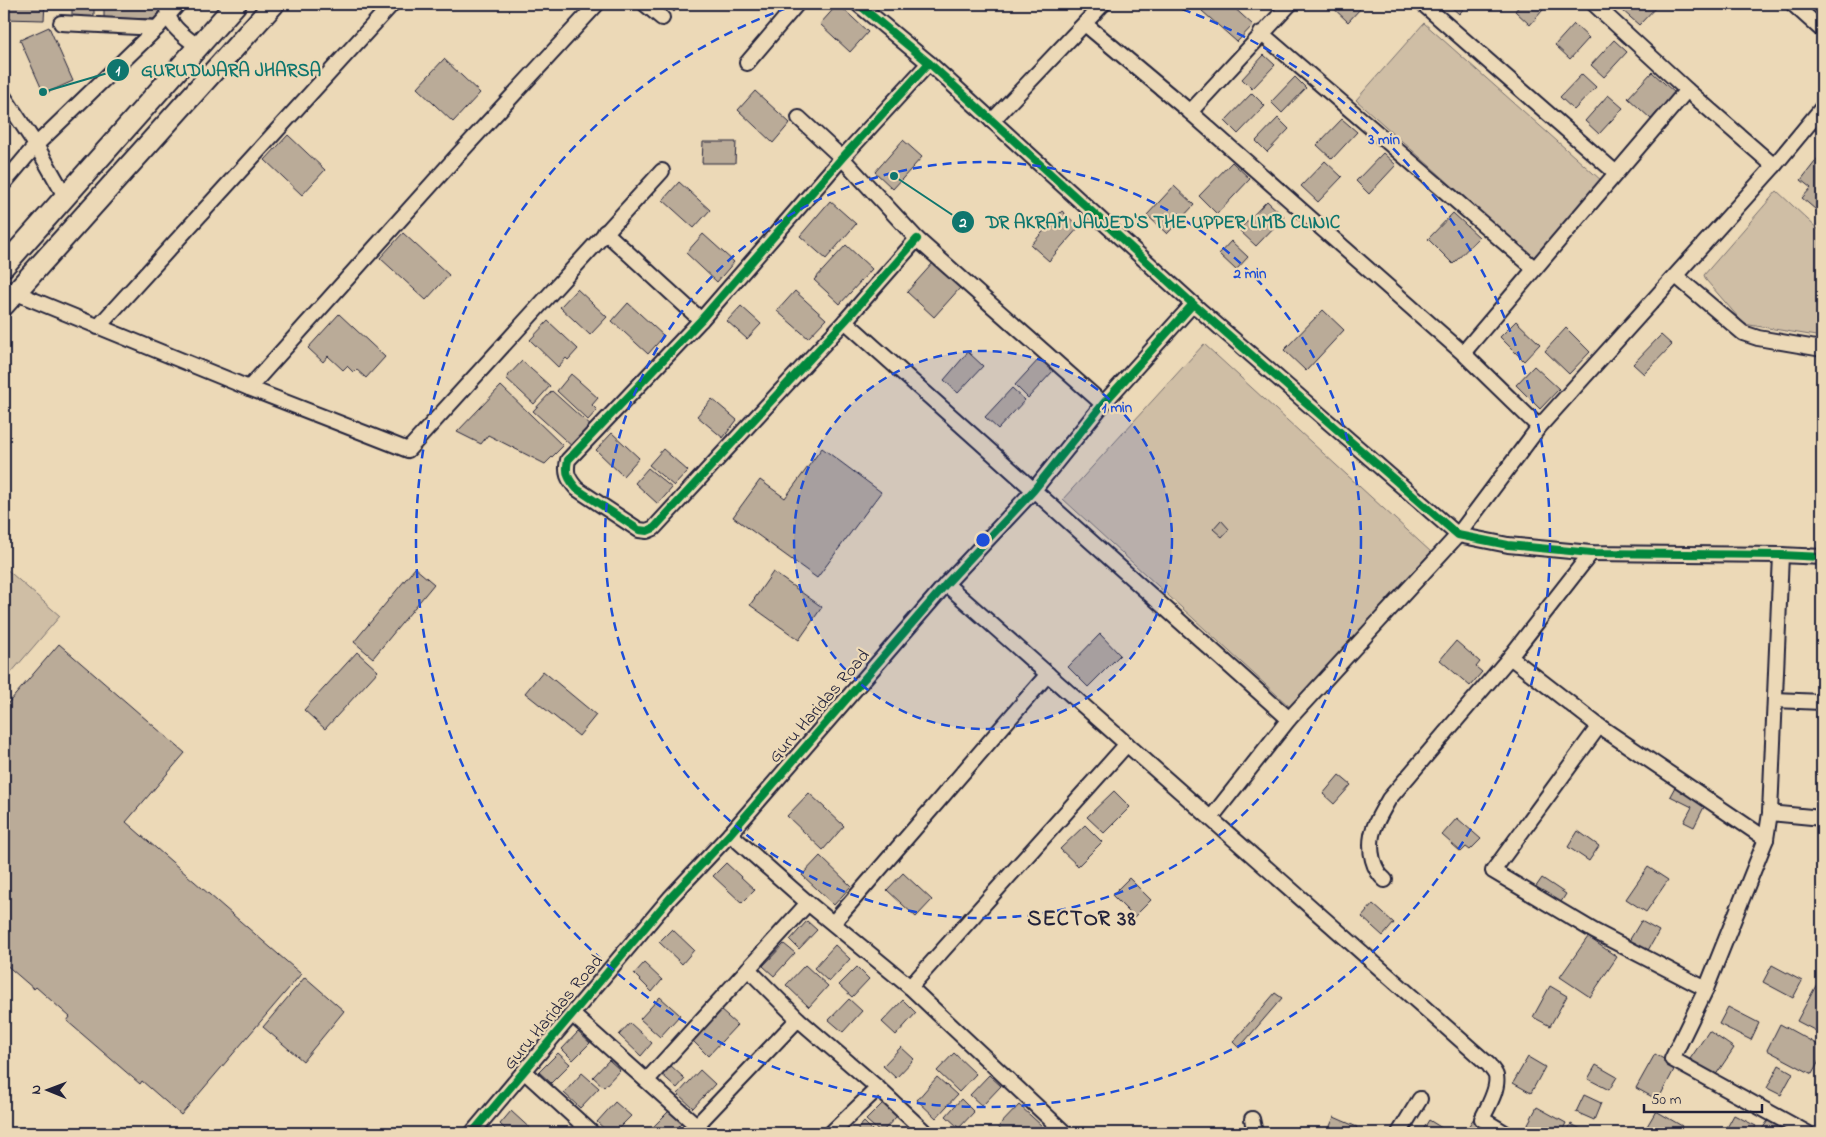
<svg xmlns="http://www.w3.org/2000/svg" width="1826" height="1137" font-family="'Indie Flower',sans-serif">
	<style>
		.green { fill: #cfbea5; stroke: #787070 }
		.building { fill: #baab98; stroke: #22223b }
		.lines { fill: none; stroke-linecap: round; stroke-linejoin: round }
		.minor-casing { stroke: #22223b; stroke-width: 18 }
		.secondary-casing { stroke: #22223b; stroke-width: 24 }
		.minor { stroke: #ecd9b7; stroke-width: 14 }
		.secondary { stroke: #ecd9b7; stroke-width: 20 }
		.cycleway-casing { stroke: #ecd9b7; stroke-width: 11 }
		.cycleway { stroke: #00873e; stroke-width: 8 }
		.ring { fill: none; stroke: #1d4ed8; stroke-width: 2.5; stroke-dasharray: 9 6 }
		.labels { text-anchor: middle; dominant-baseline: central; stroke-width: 4.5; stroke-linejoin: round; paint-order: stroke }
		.street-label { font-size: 18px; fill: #22223b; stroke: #ecd9b7 }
		.district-label { font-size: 22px; font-weight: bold; letter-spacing: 1px; fill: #22223b; stroke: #ecd9b7 }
		.centre { fill: #1d4ed8; stroke: #ecd9b7; stroke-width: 2.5 }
		.ring-label { font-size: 15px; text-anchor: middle; font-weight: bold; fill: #1d4ed8; stroke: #ecd9b7; stroke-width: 4.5; stroke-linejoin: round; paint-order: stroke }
		.leader { fill: none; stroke: #0f766e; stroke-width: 2 }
		.callout-dot { fill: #0f766e; stroke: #ecd9b7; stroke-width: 2 }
		.mark-label { font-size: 15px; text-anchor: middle; font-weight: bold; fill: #fff }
		.callout-label { font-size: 19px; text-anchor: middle; font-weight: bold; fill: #0f766e; stroke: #ecd9b7; stroke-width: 4.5; stroke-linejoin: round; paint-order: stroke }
	</style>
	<rect width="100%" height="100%" fill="#ecd9b7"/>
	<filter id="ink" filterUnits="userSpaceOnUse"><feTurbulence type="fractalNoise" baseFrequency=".02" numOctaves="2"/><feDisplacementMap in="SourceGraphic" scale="10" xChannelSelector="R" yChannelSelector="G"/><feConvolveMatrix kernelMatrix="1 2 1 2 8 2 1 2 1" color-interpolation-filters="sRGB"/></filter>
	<g filter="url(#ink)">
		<!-- green -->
		<g class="green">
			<path d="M1424,23L1602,181L1534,259L1356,100Z"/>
			<path d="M1777,191L1822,233V337L1744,324L1706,280L1704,275Z"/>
			<path d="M1204,344L1431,552L1290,707L1063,499Z"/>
			<path d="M4,567L60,616L4,681Z"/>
		</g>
		<!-- building -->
		<g class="building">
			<path d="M4,4H45L44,20L4,19Z"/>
			<path d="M72,4H94V22L72,21Z"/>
			<path d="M104,4H161V19L104,18Z"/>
			<path d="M665,4H681L674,12Z"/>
			<path d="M838,4L868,32L850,52L820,24Z"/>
			<path d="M1208,4H1230L1253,25L1237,42L1202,11Z"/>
			<path d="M1329,4H1356L1361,8L1348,22Z"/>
			<path d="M1452,4H1468L1459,14L1450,6Z"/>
			<path d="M1521,4H1548L1530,25L1515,11Z"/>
			<path d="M1627,4H1659L1639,25L1622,10Z"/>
			<path d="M1574,24L1589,38L1570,59L1555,45Z"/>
			<path d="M49,27L73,81L44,94L20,40Z"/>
			<path d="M1614,40L1627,52L1604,77L1591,65Z"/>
			<path d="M1264,55L1275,65L1252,89L1242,79Z"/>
			<path d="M444,59L480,93L453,122L417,88Z"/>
			<path d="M1652,72L1675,93L1651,119L1628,98Z"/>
			<path d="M1582,74L1596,87L1574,110L1560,97Z"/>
			<path d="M1295,77L1306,88L1282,113L1271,102Z"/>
			<path d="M755,91L790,123L773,143L738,110Z"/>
			<path d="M1252,93L1265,106L1238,134L1225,121Z"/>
			<path d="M1608,95L1623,108L1599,134L1585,121Z"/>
			<path d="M1278,118L1289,129L1267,152L1256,141Z"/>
			<path d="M1342,119L1357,132L1332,159L1317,145Z"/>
			<path d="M288,135L325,170L302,195L265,160Z"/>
			<path d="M903,140L922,157L893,189L875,172Z"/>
			<path d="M703,142H736L735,163H702Z"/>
			<path d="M1383,153L1396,165L1369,194L1356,181Z"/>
			<path d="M1822,153V215L1802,198L1811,188L1801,180Z"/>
			<path d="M1325,161L1342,177L1318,202L1301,186Z"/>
			<path d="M1232,162L1250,179L1217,214L1199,196Z"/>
			<path d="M679,182L710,210L694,228L663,200Z"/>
			<path d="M1174,186L1194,205L1167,234L1147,215Z"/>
			<path d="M830,201L856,224L826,259L800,236Z"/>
			<path d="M1267,201L1284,217L1256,246L1239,230Z"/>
			<path d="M1062,211L1079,227L1049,261L1031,245Z"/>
			<path d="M1453,213L1479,237L1453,264L1428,239Z"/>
			<path d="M403,233L449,275L426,300L380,258Z"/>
			<path d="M703,234L734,262L717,282L686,253Z"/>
			<path d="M1231,241L1248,257L1236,270L1219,254Z"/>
			<path d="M846,245L872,269L840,304L814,280Z"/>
			<path d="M933,263L960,288L934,317L907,292Z"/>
			<path d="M577,289L607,317L590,335L560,307Z"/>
			<path d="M795,291L826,319L808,338L777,311Z"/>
			<path d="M628,303L664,336L648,354L612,321Z"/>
			<path d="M741,306L761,324L747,339L727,321Z"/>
			<path d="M1323,310L1344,330L1306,371L1284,350Z"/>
			<path d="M339,314L385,357L366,378L356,369L353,372L347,366L343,370L328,356L323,362L308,348Z"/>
			<path d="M548,321L578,349L568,360L566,358L558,367L530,340Z"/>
			<path d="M1516,321L1540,344L1524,361L1500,337Z"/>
			<path d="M1566,328L1590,352L1569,374L1545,351Z"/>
			<path d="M1661,335L1672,345L1644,374L1633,364Z"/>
			<path d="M968,352L983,366L958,393L944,380Z"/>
			<path d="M1040,358L1054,370L1028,398L1015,385Z"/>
			<path d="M522,361L550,386L534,404L506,378Z"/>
			<path d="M1534,366L1559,389L1540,409L1516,385Z"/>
			<path d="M571,374L598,398L592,405L597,410L588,420L557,391Z"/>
			<path d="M501,386L563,446L545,464L488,435L481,444L457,432Z"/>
			<path d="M1012,388L1025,400L998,429L985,417Z"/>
			<path d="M552,391L593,428L574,448L533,411Z"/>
			<path d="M712,399L737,420L723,438L697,416Z"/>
			<path d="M612,433L639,458L623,476L596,450Z"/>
			<path d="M822,448L881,492L817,578L733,517L760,480L785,498Z"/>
			<path d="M663,449L688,471L674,486L649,465Z"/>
			<path d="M648,468L672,488L658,504L635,483Z"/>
			<path d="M1221,520L1229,529L1222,537L1213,529Z"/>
			<path d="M415,568L434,584L373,658L354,642Z"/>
			<path d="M773,572L822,607L799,640L750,605Z"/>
			<path d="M1100,634L1120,655L1088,687L1068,667Z"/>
			<path d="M1456,641L1480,662L1476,667L1482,672L1470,686L1440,660Z"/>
			<path d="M59,644L185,753L126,822L301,974L181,1115L142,1081L140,1084L67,1021L70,1017L36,987L34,989L4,963V708Z"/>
			<path d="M357,652L378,671L325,729L304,710Z"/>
			<path d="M543,671L596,715L579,736L525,693Z"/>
			<path d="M1339,775L1351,785L1334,804L1323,794Z"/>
			<path d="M1676,785L1707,801L1694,827L1684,822L1692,807L1670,796Z"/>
			<path d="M1114,791L1130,807L1104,833L1087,817Z"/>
			<path d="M809,793L844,826L823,850L787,816Z"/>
			<path d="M1457,818L1481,839L1470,850L1466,847L1461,852L1442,835Z"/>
			<path d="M1085,825L1102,842L1078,866L1060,849Z"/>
			<path d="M1578,831L1599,846L1589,861L1568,847Z"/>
			<path d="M820,856L851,886L834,905L802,875Z"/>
			<path d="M726,863L755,890L742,903L713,876Z"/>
			<path d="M1648,867L1668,880L1646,912L1626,899Z"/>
			<path d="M903,873L932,900L916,917L887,890Z"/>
			<path d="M1129,878L1151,900L1134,917L1112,895Z"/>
			<path d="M1542,878L1566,894L1559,905L1535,888Z"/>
			<path d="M1373,904L1394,923L1383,936L1362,917Z"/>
			<path d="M807,921L817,930L799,949L790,940Z"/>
			<path d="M1641,921L1659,931L1647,952L1629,941Z"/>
			<path d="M672,929L694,950L682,964L659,942Z"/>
			<path d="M1588,937L1617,957L1590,997L1560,977Z"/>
			<path d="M784,944L795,953L774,976L763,966Z"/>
			<path d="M835,945L850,959L829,982L814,968Z"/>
			<path d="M644,963L662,980L652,992L634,974Z"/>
			<path d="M805,965L828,986L809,1007L786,985Z"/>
			<path d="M1772,965L1802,981L1793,998L1763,982Z"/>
			<path d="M857,967L869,979L852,997L839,985Z"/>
			<path d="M305,977L344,1011L303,1061L263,1027Z"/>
			<path d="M1819,980L1822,981V1034L1797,1021Z"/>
			<path d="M1550,986L1567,996L1550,1026L1533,1017Z"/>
			<path d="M1275,993L1282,998L1239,1048L1233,1042Z"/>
			<path d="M660,997L680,1015L660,1037L640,1019Z"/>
			<path d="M849,999L862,1011L843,1032L829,1020Z"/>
			<path d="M903,1000L916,1013L896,1035L882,1022Z"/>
			<path d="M1728,1007L1759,1023L1751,1040L1719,1024Z"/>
			<path d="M719,1009L737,1025L708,1056L691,1039Z"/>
			<path d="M630,1023L652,1043L641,1056L619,1035Z"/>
			<path d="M1780,1024L1822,1047V1056L1812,1074L1767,1050Z"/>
			<path d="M1709,1031L1734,1048L1715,1076L1690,1059Z"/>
			<path d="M578,1032L590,1043L573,1060L562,1049Z"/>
			<path d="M901,1047L914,1059L896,1078L883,1066Z"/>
			<path d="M558,1053L570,1064L551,1083L539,1072Z"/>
			<path d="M954,1053L976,1074L959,1092L937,1071Z"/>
			<path d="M1655,1054L1676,1066L1658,1100L1636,1088Z"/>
			<path d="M1528,1057L1545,1067L1531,1093L1513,1083Z"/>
			<path d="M609,1060L620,1070L604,1087L593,1077Z"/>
			<path d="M667,1062L685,1079L677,1088L658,1071Z"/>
			<path d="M1596,1065L1617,1077L1609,1090L1588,1079Z"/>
			<path d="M1779,1065L1793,1073L1781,1095L1767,1088Z"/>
			<path d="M700,1070L715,1084L693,1108L678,1094Z"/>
			<path d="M582,1073L599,1088L580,1108L564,1093Z"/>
			<path d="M989,1075L1001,1086L982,1106L970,1095Z"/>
			<path d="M937,1077L957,1095L936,1118L917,1100Z"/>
			<path d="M1584,1095L1601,1103L1594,1120L1576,1112Z"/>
			<path d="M961,1099L974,1112L959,1128L946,1116Z"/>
			<path d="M615,1102L631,1116L614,1133H609L597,1122Z"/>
			<path d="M883,1103L897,1116L881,1133L866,1120Z"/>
			<path d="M1019,1105L1042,1126L1036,1133H1005L998,1127Z"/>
			<path d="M1537,1107L1566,1123L1561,1133H1523Z"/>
			<path d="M511,1111L535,1133H509L500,1124Z"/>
			<path d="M669,1111L682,1123L672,1133H651L649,1131Z"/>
			<path d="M1656,1111L1682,1126L1678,1133H1643Z"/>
			<path d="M1773,1114L1783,1122L1775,1133H1759Z"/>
			<path d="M1734,1115L1756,1126L1752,1133H1724Z"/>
			<path d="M1334,1117L1357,1127L1354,1133H1327Z"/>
			<path d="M1474,1118L1493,1131L1492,1133H1464Z"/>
			<path d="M1429,1120L1450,1133H1421Z"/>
			<path d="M864,1122L875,1133H859L856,1131Z"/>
			<path d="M1571,1124L1589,1133H1566Z"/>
		</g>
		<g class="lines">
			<!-- minor casing -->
			<g class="minor-casing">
				<g id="minor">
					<path d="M645,4L662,18"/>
					<path d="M858,4L929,63L1193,304L1458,535L1508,545L1591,553L1781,555L1822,557"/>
					<path d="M1423,4L1616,173"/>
					<path d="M1594,4L1687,90L1774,166"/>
					<path d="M1793,4L1822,30"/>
					<path d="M167,9C168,26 186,37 198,47"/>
					<path d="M61,23L157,28"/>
					<path d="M1085,24L1190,112L1463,353L1539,427"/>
					<path d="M1261,33L1534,268"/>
					<path d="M747,63L797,4"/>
					<path d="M4,97L36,145L65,196"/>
					<path d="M1190,112L1290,4"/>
					<path d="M799,118L842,158L917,239L1103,404"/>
					<path d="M992,121L1103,4"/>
					<path d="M4,183L36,145L157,28L178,4"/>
					<path d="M605,232L701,320"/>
					<path d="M917,239L845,321L654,528L647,531L639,530L577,489C568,479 565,473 568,460L701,320L842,158L929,63"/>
					<path d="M1676,276L1743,333L1758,338L1822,349"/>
					<path d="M4,288L249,388L408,450L662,171"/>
					<path d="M845,321L1289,719"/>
					<path d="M98,327L392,4"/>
					<path d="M1463,353L1687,90"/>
					<path d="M249,388L458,155L597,4"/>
					<path d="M1781,555L1770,813L1766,839L1706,989L1672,1059L1807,1133"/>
					<path d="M946,584L1489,1065C1491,1069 1495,1072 1496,1076C1499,1089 1487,1108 1482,1119L1505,1133"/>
					<path d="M1510,657L1599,726L1766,839"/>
					<path d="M1775,700L1822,702"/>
					<path d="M1599,726L1493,871L1594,931L1706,989"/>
					<path d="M1770,813L1822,818"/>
					<path d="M1211,818L1289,719L1458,535L1539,427L1774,166L1822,108"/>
					<path d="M730,834L808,903L910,987L1065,1133"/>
					<path d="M1385,880C1373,870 1369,851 1372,835C1374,823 1383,810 1389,799L1510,657L1591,553"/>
					<path d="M833,923L1048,674"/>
					<path d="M748,969L798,1019L878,1088L926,1133"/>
					<path d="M910,987L1127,744"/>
					<path d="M573,1015L705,1133"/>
					<path d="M525,1072L592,1133"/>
					<path d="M647,1080L808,903"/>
					<path d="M1252,1119L1255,1133"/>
					<path d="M697,1125L798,1019"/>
					<path d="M472,1133L670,898L730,834L946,584L1033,491L1103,404L1193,304"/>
					<path d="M831,1133L878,1088"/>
					<path d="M1399,1133L1420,1099"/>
				</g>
			</g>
			<!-- secondary casing -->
			<g class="secondary-casing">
				<g id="secondary">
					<path d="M4,266L236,4"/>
					<path d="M4,305L274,4"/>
				</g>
			</g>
			<!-- minor -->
			<use href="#minor" class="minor"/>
			<!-- secondary -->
			<use href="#secondary" class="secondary"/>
			<!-- cycleway casing -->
			<g class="cycleway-casing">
				<g id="cycleway">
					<path d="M858,4L929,63L1193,304L1458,535L1508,545L1591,553L1781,555L1822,557"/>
					<path d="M917,239L845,321L654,528L647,531L639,530L577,489C568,479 565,473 568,460L701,320L842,158L929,63"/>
					<path d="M472,1133L670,898L730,834L946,584L1033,491L1103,404L1193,304"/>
				</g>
			</g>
			<!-- cycleway -->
			<use href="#cycleway" class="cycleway"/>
		</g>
	</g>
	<!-- distance rings -->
	<circle cx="983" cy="540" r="189" fill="#1d4ed8" fill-opacity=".12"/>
	<g class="ring">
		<circle cx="983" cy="540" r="189"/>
		<circle cx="983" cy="540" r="378"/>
		<path d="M1168 4A567 567 0 1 1 798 4"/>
	</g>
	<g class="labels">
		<!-- street labels -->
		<g class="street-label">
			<text transform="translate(820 707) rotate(-49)">Guru Haridas Road</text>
			<text transform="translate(554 1013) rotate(-50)">Guru Haridas Road</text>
		</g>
		<!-- district labels -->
		<g class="district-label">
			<text x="1082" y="920">SECTOR 38</text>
		</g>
	</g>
	<circle cx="983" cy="540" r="8" class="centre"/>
	<g class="ring-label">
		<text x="1384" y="144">3 min</text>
		<text x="1250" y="278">2 min</text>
		<text x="1117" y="412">1 min</text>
	</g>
	<!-- callouts -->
	<path class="leader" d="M43 92L118 70M894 176L963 222"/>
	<g class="callout-dot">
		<circle cx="43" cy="92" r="5"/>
		<circle cx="894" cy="176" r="5"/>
		<circle cx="118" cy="70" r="12"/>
		<circle cx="963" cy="222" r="12"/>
	</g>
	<g class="mark-label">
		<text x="118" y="75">1</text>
		<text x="963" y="227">2</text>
	</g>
	<g class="callout-label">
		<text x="231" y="76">GURUDWARA JHARSA</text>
		<text x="1163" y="228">DR AKRAM JAWED'S THE UPPER LIMB CLINIC</text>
	</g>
	<!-- margin -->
	<rect width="1826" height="1137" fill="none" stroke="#ecd9b7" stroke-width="20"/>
	<rect x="10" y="10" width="1806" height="1117" fill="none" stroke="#22223b" stroke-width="2" filter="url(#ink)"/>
	<!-- north arrow -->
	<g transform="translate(48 1090) rotate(271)" stroke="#ecd9b7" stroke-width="4" paint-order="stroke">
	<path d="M0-4L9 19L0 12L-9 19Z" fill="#22223b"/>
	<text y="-8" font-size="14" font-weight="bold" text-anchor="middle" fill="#22223b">N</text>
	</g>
	<!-- scale -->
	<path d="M1644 1104v8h118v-8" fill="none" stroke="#22223b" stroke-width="2.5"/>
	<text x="1651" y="1104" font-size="15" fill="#22223b" stroke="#ecd9b7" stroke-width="4" paint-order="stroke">50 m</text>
</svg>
